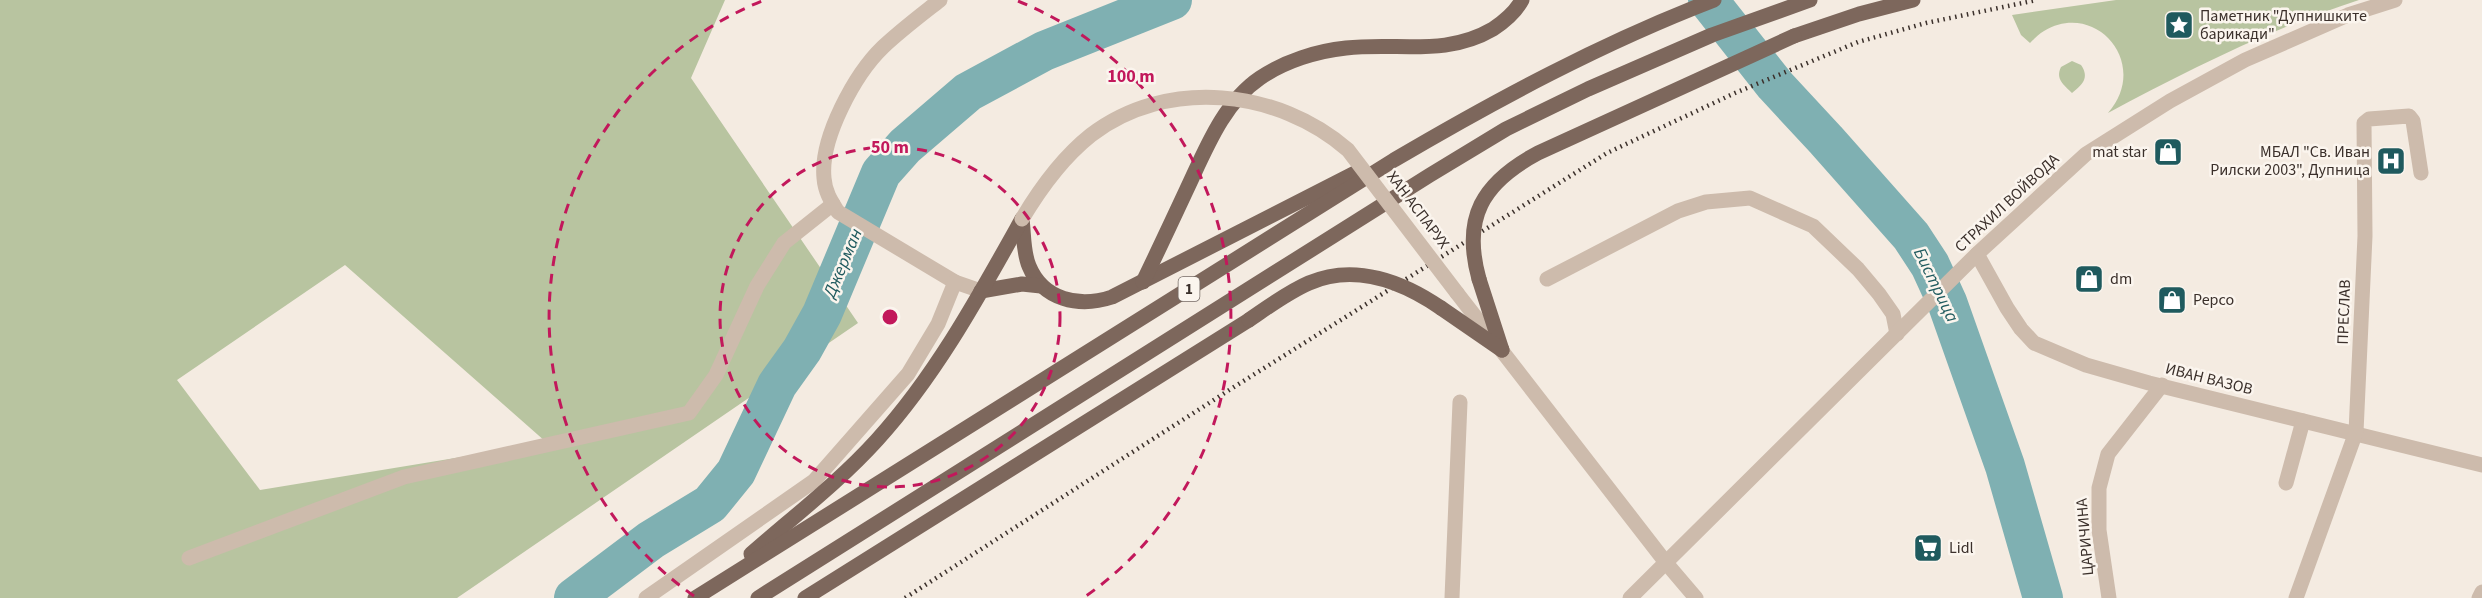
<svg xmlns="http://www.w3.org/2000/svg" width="2482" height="598" font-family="'Source Sans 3',sans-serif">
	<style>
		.green { fill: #b8c4a0; fill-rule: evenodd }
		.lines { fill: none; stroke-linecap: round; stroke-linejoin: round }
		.river { stroke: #7fb0b2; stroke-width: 40 }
		.minor { stroke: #cdbbac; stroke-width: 15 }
		.major { stroke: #7d675c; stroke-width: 15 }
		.rail { stroke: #3b302b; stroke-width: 4.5; stroke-dasharray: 1.5 4.5; stroke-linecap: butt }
		.minor-bridge { stroke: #cdbbac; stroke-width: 15 }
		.major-bridge { stroke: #7d675c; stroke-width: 15 }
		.ring { fill: none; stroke: #c2185b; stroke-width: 3; stroke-dasharray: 10 8 }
		.labels { text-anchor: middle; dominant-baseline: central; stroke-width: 5; stroke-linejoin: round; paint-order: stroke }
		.shield { fill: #fbf5ee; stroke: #756b66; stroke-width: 1.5 }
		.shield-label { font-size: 15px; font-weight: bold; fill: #3b302b }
		.poi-label { font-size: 16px; fill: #3b302b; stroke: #fbf5ee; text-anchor: start }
		.street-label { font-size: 16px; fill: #3b302b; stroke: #fbf5ee }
		.water-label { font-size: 18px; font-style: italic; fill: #1f5a5e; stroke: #fbf5ee }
		.centre { fill: #c2185b; stroke: #fbf5ee; stroke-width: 3 }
		.ring-label { font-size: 18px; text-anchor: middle; font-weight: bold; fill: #c2185b; stroke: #fbf5ee; stroke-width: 5; stroke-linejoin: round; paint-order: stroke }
	</style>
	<rect width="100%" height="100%" fill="#f4ebe1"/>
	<!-- green -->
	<g class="green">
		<path d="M0,0H725L691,78L858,323L457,598H0ZM345,265L546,442V443L260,490L177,380Z"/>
		<path d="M2116,0H2359C2272,28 2188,70 2108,113C2151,64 2096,0 2044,31C2039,34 2034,39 2030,43L2021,35L2012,15Z"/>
		<path d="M2072,61L2081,65C2090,78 2082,85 2072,93C2064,85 2055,79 2061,67Z"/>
	</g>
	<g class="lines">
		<!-- river -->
		<g class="river">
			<path d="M1708,0L1775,85L1826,140L1911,236L1930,265L1947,302L2005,466L2043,598"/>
			<path d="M574,598L651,540L710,504L736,472L777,385L802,350L822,314L881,173L905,146L968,92L1044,51L1172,0"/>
		</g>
		<!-- minor -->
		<g class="minor">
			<path d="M940,0C921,15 901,30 883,47C855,74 820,138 824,178C825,192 831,201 838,212L955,282L981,291"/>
			<path d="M1977,254L2007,308L2021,329L2034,343L2086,365L2149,383L2482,465"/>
			<path d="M1547,279L1678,211L1706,202L1750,198L1813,226L1858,269L1879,294L1893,314L1897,334"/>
			<path d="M1457,293L1667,564L1696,598"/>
			<path d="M2286,483L2303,421"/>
			<path d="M189,558L404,477L689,413L716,375L757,286L784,243L833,204"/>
			<path d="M646,598L814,481L908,374L938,324L955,282"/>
			<path d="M1452,598L1460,402"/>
			<path d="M1630,598L1977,254L2086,154L2170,101L2245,60L2348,15L2395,0"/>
			<path d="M2109,598L2099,530V488L2108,454L2162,385"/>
			<path d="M2296,598L2356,432L2365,236L2364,123L2369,119L2409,116L2413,121L2421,173"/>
			<path d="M2479,598L2482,592"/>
		</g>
		<!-- major -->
		<g class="major">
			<path d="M1794,36L1859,14L1913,0"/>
			<path d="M1022,219C1024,234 1023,252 1029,266C1043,300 1079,308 1112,297L1361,170"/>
			<path d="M1479,279L1502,350"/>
			<path d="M1143,282C1158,251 1172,221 1186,191C1205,151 1223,103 1260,78C1285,61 1317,51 1346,48C1399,42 1445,57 1493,29C1505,21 1515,13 1522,0"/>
			<path d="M981,291L1022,284L1041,286"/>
			<path d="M1441,308L1502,350"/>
			<path d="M751,554C793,517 839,482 877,440C936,375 979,296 1022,219"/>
			<path d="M695,598L1394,160C1496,100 1602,43 1714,0"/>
			<path d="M758,598L1430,175L1506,129L1588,89L1712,35L1810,0"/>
			<path d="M805,598L1249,320"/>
		</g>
		<!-- rail -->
		<path class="rail" d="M905,598L1234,387L1607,153L1735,93L1858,42L1926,23L2037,0"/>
		<!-- minor-bridge -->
		<path class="minor-bridge" d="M1022,219C1041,187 1062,158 1091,135C1167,77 1278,89 1348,150L1457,293"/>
		<!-- major-bridge -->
		<g class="major-bridge">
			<path d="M1479,279C1462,218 1482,183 1538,153L1794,36"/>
			<path d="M1249,320C1268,307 1288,292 1309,283C1355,263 1403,282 1441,308"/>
		</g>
	</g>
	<!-- distance rings -->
	<g class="ring">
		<circle cx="890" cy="317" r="170"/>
		<path d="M694 596A341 341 0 0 1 762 1M1018 1A341 341 0 0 1 1086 596"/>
	</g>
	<!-- icons -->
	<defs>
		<g id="sight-square" transform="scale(1.5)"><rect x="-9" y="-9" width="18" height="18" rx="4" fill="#1f5a5e" stroke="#fbf5ee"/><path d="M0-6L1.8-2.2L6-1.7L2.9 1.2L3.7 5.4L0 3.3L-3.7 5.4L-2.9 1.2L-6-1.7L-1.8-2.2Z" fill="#fff"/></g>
		<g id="shop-square" transform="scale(1.5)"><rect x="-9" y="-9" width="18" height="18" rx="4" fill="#1f5a5e" stroke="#fbf5ee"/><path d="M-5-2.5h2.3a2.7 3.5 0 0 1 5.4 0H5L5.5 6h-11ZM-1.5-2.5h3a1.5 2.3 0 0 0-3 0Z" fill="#fff"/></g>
		<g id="hospital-square" transform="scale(1.5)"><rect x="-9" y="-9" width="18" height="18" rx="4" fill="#1f5a5e" stroke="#fbf5ee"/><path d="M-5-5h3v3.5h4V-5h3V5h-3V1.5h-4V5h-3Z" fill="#fff"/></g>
		<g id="supermarket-square" transform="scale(1.5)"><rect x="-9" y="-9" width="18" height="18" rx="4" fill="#1f5a5e" stroke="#fbf5ee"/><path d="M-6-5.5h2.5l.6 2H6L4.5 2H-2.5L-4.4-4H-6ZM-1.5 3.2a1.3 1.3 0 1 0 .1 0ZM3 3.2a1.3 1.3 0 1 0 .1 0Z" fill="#fff"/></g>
	</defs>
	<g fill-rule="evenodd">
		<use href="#sight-square" x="2179" y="25"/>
		<use href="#shop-square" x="2168" y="152"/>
		<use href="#hospital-square" x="2391" y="161"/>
		<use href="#shop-square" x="2089" y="279"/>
		<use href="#shop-square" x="2172" y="300"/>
		<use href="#supermarket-square" x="1928" y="548"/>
	</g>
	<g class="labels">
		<!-- shield labels -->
		<rect class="shield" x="1178.5" y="277" width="21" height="24" rx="4.5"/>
		<g class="shield-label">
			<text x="1189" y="289">1</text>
		</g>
		<!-- poi labels -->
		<g class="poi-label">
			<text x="2200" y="16">Паметник "Дупнишките<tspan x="2200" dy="18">барикади"</tspan></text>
			<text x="2147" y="152" text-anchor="end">mat star</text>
			<text x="2370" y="152" text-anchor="end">МБАЛ "Св. Иван<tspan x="2370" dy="18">Рилски 2003", Дупница</tspan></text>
			<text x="2110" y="279">dm</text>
			<text x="2193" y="300">Pepco</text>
			<text x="1949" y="548">Lidl</text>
		</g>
		<!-- street labels -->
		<g class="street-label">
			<text transform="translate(2007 203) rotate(-43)">СТРАХИЛ ВОЙВОДА</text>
			<text transform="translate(1418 210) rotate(53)">ХАН АСПАРУХ</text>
			<text transform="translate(2344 312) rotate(-88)">ПРЕСЛАВ</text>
			<text transform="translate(2209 379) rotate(14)">ИВАН ВАЗОВ</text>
			<text transform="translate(2085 537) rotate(-95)">ЦАРИЧИНА</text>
		</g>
		<!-- water labels -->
		<g class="water-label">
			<text transform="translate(843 263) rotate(-67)">Джерман</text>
			<text transform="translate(1936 285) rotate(64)">Бистрица</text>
		</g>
	</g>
	<circle cx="890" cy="317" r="9" class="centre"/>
	<g class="ring-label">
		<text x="1131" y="82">100 m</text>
		<text x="890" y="153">50 m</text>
	</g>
</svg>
